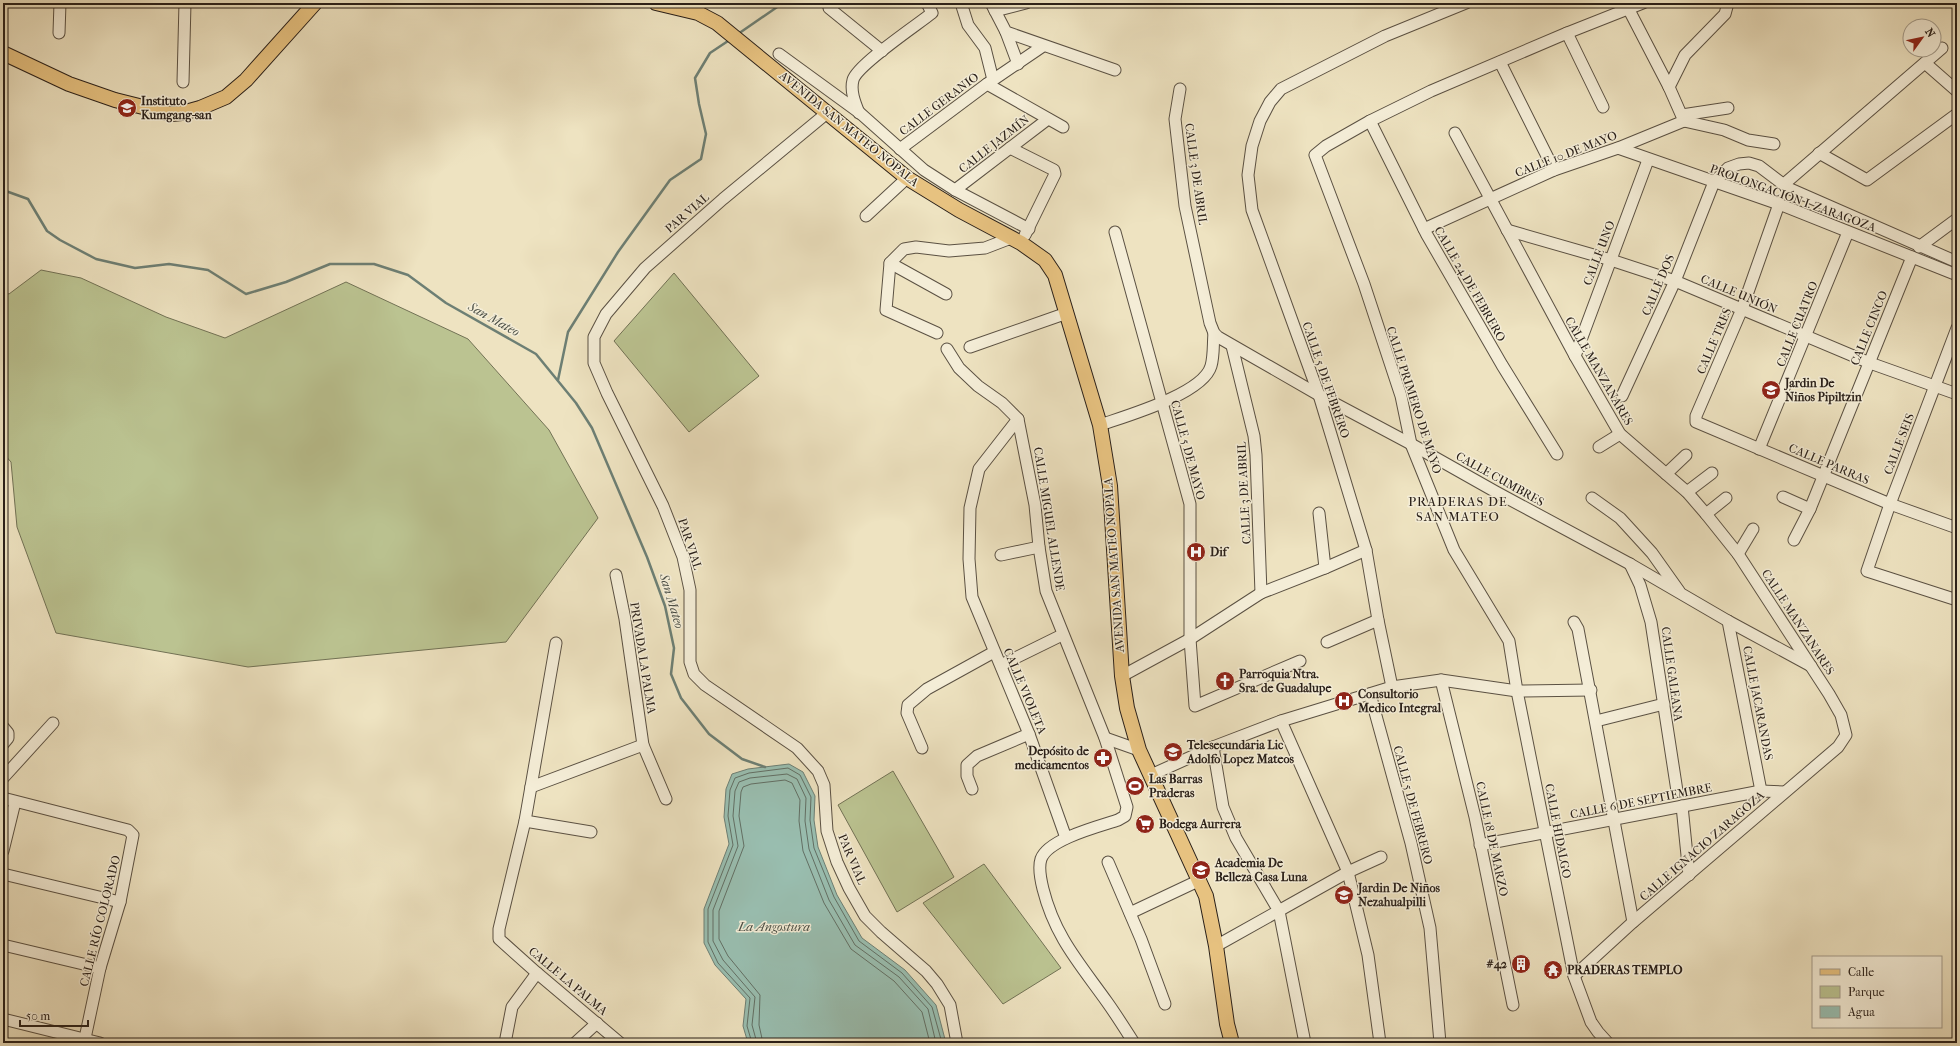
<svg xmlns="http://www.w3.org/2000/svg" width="1960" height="1046" font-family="'IM FELL French Canon',serif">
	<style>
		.green { fill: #bbc391; stroke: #727255 }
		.water { fill: #99beb0; stroke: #6d7f74 }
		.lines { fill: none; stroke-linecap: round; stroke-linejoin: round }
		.shore { stroke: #626f64; stroke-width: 1 }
		.stream { stroke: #6d7f74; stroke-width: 2.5 }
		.minor-casing { stroke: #5b5143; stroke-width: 13 }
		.major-casing { stroke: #2a2019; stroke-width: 16 }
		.minor { stroke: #f4edd7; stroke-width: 11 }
		.major { stroke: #e7c280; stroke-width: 14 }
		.labels { text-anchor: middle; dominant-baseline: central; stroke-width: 3; stroke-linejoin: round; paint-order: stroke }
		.poi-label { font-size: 12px; font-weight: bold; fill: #2a2019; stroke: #f4edd7; text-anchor: start }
		.street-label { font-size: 12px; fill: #2a2019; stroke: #f4edd7 }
		.water-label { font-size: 13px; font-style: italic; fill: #4b4f46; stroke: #f4edd7 }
		.neighbourhood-label { font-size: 13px; letter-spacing: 1px; fill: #2a2019; stroke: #f4edd7 }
	</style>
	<rect width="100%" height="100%" fill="#eee3c1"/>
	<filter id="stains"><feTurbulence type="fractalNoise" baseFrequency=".005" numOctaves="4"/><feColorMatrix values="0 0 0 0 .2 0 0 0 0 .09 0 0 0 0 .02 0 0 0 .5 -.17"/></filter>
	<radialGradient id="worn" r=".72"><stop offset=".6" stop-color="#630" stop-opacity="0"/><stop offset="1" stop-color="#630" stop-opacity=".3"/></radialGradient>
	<!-- green -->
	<g class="green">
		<path d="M41,270L81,278L166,317L225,338L346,282L468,339L549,430L598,518L506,642L248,667L56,633L17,527L11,462L3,453V292L9,294Z"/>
		<path d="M674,273L759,376L689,432L614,341Z"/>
		<path d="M893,771L954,877L897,912L838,805Z"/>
		<path d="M984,864L1061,968L1003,1004L923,903Z"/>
	</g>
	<!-- water -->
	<path class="water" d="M789,764L803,772L815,796L814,820L818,847L837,895L862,938L905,970L936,1005L946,1043H748L743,1026L746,999L715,965L704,943V909L729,844L724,817L726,789L732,774L748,769Z"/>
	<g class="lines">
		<!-- shore -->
		<g class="shore">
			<path d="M752,1043L747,1026L750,998L718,963L708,942V909L733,845L728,816L730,790L735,778L749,773L788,768L800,775L811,797L810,820L814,848L834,897L859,941L902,973L932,1007L942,1043"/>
			<path d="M757,1043L752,1025L755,997L723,960L713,941V910L738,846L733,816L735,791L739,782L750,778L787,774L797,779L806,798L805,821L809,849L829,900L855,945L899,977L928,1009L936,1043"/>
			<path d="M763,1043L759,1025L760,995L728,956L719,939V911L744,846L739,816L741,792L743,787L751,784L785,780L792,783L800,800L799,821L803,851L824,903L851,949L894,981L922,1012L930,1043"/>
		</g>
		<!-- stream -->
		<g class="stream">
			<path d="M738,34L783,3"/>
			<path d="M3,190L28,199L47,231L60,240L96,259L135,268L169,264L208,270L246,294L286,282L330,264H374L408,275L446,303L536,354L576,403L592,428L647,557L665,606L674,648L671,674L681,698L709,734L742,759L765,767"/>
			<path d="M558,380L568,332L618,252L670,180L701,159L706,134L699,104L695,78L710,53L731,39"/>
		</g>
		<!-- minor casing -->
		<g class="minor-casing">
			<g id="minor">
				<path d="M697,3L699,4L698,13"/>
				<path d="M961,3L968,25L985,48L993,80"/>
				<path d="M991,3L1006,32L1115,70"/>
				<path d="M829,8L882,51"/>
				<path d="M1628,8L1669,87L1684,121"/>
				<path d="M995,11L1026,3"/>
				<path d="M1006,32L1018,64"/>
				<path d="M59,33L60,3"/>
				<path d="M1567,33L1603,107"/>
				<path d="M779,54L860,113L924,170L955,190L1029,229"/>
				<path d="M1500,62L1554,170"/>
				<path d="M1925,63L1957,91"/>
				<path d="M183,82L185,3"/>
				<path d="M987,84L1063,127"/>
				<path d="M1669,87L1685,55L1725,14L1728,3"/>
				<path d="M1180,89L1175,119L1185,206L1210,323L1214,333L1218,337L1319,395L1411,444L1496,492L1630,564L1728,621L1811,666"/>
				<path d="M827,113L723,199L645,268L606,314L594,337V363L607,393L663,506L683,557L690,590V662L694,674L705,685L797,748L818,771L824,785L827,831L837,862L849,888L865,916L881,932L926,971L937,984L950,1005L957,1043"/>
				<path d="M859,113C855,103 850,91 853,80C857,65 917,25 932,13L927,3"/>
				<path d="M1682,115L1728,108"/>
				<path d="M1370,121L1427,235L1502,365L1557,454"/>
				<path d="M1684,121L1724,130L1748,140L1774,144"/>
				<path d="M1455,133L1575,356L1620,434L1687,492L1706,514L1738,554L1829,694L1841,715L1846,735L1838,747L1633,922L1574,976"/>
				<path d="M1010,148L1054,170L1055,174L1025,235"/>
				<path d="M1618,148L1779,204L1957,275"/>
				<path d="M900,149L987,84L1043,46"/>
				<path d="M1819,153L1867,180L1957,114"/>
				<path d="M1783,185L1942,48"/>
				<path d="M955,190L1048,119"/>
				<path d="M1779,204L1742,309L1696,416V422L1890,504L1957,528"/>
				<path d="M866,216L907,178"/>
				<path d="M1424,229L1554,170L1618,148L1684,121"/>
				<path d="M1507,230L1611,260L1675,281L1870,363L1957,394"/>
				<path d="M1115,232L1190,504V639L1195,706L1300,661"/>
				<path d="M1919,247L1957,219"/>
				<path d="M890,263L946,294"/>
				<path d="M1957,328L1890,504L1867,571L1957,600"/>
				<path d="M937,333L886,310L890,263L904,249L916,247L949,251L985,248L1011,238"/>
				<path d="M1232,346L1254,436L1256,455L1261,593"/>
				<path d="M970,347L1067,313"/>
				<path d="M947,349L959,368L978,386L1002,403L1018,419L1035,505L1039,547L1046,591L1105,738L1127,807L1125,816L1118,820C1100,826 1048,839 1041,859C1038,868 1041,881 1043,889C1055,937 1080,964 1107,1002C1117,1016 1125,1029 1134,1043"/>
				<path d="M1575,356L1648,160"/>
				<path d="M1622,396L1675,281L1714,182L1728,168L1739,164L1749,163L1759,166L1788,188L1957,262"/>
				<path d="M1018,419L979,469L970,508L969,559L972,597L1029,734L1066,838"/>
				<path d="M1100,425C1126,416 1203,394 1211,366C1214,356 1213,343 1214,333"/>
				<path d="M1599,447L1620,434"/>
				<path d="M1759,449L1848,232"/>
				<path d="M1666,474L1686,455"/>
				<path d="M1687,492L1712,473"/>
				<path d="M1783,497L1810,509"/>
				<path d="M1592,498L1620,518L1652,553L1679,591"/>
				<path d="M1319,513L1325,568"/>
				<path d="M1706,514L1726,498"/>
				<path d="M1794,540L1810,509L1912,257"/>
				<path d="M1738,554L1753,529"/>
				<path d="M1001,555L1039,547"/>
				<path d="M1630,564L1640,585L1651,622L1677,791"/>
				<path d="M616,575L625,619L643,745L666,799"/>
				<path d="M1728,621L1761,791"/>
				<path d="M1574,622L1578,629L1633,922"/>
				<path d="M1327,642L1378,620"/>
				<path d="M556,643L525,821L499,929V939L537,973L620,1043"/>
				<path d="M1001,665L1062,635"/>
				<path d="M1122,676L1190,639L1261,593L1325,568L1366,550"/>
				<path d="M1441,680L1475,817L1513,1005"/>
				<path d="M1392,687L1378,620L1366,550L1319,395L1252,210L1248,175L1252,146L1260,121L1270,102L1281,89L1385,36L1466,3"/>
				<path d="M1370,694L1411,843L1430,928L1440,1043"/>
				<path d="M1281,721L1348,872L1368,955L1380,1043"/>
				<path d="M1596,721L1664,704"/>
				<path d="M3,727L8,733V738L3,744"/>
				<path d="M1105,738L1139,750"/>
				<path d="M1213,747L1223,807L1236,838L1279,911L1305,1043"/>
				<path d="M922,748L907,713L908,705L927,689L994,652"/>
				<path d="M1151,775L1213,747L1281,721L1392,687L1441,680L1517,691L1591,690"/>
				<path d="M3,778L53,723"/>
				<path d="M531,787L643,745"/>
				<path d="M972,789L967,776V765L977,756L1029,734"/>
				<path d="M3,798L128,830L133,835L120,902L100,968L84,1043"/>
				<path d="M1682,806L1689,875"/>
				<path d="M525,821L591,832"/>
				<path d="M1480,845L1761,791L1784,792"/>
				<path d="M3,851L15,802"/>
				<path d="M1108,862L1141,939L1165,1004"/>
				<path d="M3,874L120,902"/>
				<path d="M1130,913L1200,880"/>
				<path d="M3,945L100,968"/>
				<path d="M1216,946L1348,872L1381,857"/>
				<path d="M3,1019L100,1043"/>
				<path d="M505,1043L512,1007L537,973"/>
				<path d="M575,1043L597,1023"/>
				<path d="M1608,1043L1598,1032L1591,1022L1574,976L1517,691L1509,641L1454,550L1426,481L1411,444L1401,396L1364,284L1315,155L1326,146L1370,121L1431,91L1567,33L1643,3"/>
			</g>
		</g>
		<!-- major casing -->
		<g class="major-casing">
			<g id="major">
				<path d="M656,3L698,13L717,23L907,178L959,210L1021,243L1045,260L1055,275L1100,425L1110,486L1122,676L1127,708L1139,750L1206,896L1216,946L1227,1024L1232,1043"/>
				<path d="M3,53L69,84L115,100L171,114L182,113L200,108L226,97L246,80L315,3"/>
			</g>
		</g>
		<!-- minor -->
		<use href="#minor" class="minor"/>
		<!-- major -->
		<use href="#major" class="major"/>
	</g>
	<!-- icons -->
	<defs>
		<g id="school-disc" transform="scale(1)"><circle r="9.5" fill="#8f2418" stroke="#f4edd7"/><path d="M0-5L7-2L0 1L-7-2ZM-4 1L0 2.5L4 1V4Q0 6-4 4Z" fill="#fff"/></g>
		<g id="hospital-disc" transform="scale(1)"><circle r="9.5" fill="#8f2418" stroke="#f4edd7"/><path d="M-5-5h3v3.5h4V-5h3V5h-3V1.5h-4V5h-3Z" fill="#fff"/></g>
		<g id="church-disc" transform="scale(1)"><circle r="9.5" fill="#8f2418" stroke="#f4edd7"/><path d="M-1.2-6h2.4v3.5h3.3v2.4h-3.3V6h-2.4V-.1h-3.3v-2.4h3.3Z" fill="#fff"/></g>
		<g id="pharmacy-disc" transform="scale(1)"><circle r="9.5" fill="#8f2418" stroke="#f4edd7"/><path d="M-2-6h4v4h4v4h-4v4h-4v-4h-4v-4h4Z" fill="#fff"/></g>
		<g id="stadium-disc" transform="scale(1)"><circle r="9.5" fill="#8f2418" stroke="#f4edd7"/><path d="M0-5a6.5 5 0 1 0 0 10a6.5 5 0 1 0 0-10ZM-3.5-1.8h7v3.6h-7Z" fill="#fff"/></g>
		<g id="supermarket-disc" transform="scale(1)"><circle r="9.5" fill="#8f2418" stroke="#f4edd7"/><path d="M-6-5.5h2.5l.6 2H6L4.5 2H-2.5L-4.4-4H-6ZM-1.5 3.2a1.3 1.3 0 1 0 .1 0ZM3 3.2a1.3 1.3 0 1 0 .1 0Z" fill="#fff"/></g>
		<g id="building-disc" transform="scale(1)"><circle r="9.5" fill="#8f2418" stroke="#f4edd7"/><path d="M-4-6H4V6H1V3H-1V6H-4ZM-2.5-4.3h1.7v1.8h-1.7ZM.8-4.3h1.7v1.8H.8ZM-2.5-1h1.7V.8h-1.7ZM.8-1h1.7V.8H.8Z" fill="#fff"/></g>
		<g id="temple-disc" transform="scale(1)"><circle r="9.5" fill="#8f2418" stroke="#f4edd7"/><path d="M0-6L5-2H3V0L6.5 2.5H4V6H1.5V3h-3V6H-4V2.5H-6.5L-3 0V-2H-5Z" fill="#fff"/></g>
	</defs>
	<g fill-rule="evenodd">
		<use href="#school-disc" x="127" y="108"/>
		<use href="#school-disc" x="1771" y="390"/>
		<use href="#hospital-disc" x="1196" y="552"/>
		<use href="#church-disc" x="1225" y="681"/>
		<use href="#hospital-disc" x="1344" y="701"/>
		<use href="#school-disc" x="1173" y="752"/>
		<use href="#pharmacy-disc" x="1103" y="758"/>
		<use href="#stadium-disc" x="1135" y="786"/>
		<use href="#supermarket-disc" x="1145" y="824"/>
		<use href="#school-disc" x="1201" y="870"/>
		<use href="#school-disc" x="1344" y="895"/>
		<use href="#building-disc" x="1521" y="964"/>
		<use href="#temple-disc" x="1553" y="970"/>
	</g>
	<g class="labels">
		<!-- poi labels -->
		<g class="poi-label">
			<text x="141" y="101">Instituto<tspan x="141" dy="14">Kumgang-san</tspan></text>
			<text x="1785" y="383">Jardin De<tspan x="1785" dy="14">Niños Pipiltzin</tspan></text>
			<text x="1210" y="552">Dif</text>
			<text x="1239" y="674">Parroquia Ntra.<tspan x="1239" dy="14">Sra. de Guadalupe</tspan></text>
			<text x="1358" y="694">Consultorio<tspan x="1358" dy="14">Medico Integral</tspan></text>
			<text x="1187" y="745">Telesecundaria Lic<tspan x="1187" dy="14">Adolfo Lopez Mateos</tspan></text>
			<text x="1089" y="751" text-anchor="end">Depósito de<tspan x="1089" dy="14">medicamentos</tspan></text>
			<text x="1149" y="779">Las Barras<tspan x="1149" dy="14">Praderas</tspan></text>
			<text x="1159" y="824">Bodega Aurrera</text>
			<text x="1215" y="863">Academia De<tspan x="1215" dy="14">Belleza Casa Luna</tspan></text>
			<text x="1358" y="888">Jardin De Niños<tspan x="1358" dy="14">Nezahualpilli</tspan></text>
			<text x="1507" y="964" text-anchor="end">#42</text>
			<text x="1567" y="970">PRADERAS TEMPLO</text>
		</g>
		<!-- street labels -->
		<g class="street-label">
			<text transform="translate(939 104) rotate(-37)">CALLE GERANIO</text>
			<text transform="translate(849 129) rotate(39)">AVENIDA SAN MATEO NOPALA</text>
			<text transform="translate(994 144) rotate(-38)">CALLE JAZMÍN</text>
			<text transform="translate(1566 154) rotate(-21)">CALLE 10 DE MAYO</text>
			<text transform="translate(1196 174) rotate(82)">CALLE 3 DE ABRIL</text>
			<text transform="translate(1793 198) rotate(20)">PROLONGACIÓN I. ZARAGOZA</text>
			<text transform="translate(687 213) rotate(-41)">PAR VIAL</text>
			<text transform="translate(1599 253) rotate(-69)">CALLE UNO</text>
			<text transform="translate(1470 284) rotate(60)">CALLE 24 DE FEBRERO</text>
			<text transform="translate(1658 285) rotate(-67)">CALLE DOS</text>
			<text transform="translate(1739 294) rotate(23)">CALLE UNIÓN</text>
			<text transform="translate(1797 324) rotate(-68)">CALLE CUATRO</text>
			<text transform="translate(1869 328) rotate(-68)">CALLE CINCO</text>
			<text transform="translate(1714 341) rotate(-67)">CALLE TRES</text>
			<text transform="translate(1599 371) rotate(60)">CALLE MANZANARES</text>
			<text transform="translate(1326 380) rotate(71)">CALLE 5 DE FEBRERO</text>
			<text transform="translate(1414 400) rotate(72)">CALLE PRIMERO DE MAYO</text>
			<text transform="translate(1899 444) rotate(-69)">CALLE SEIS</text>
			<text transform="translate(1188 450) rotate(75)">CALLE 5 DE MAYO</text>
			<text transform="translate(1829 464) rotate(23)">CALLE PARRAS</text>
			<text transform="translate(1500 479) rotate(29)">CALLE CUMBRES</text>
			<text transform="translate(1244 493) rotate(-93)">CALLE 3 DE ABRIL</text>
			<text transform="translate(1049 519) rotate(81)">CALLE MIGUEL ALLENDE</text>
			<text transform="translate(690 544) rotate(72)">PAR VIAL</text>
			<text transform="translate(1114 565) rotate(-94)">AVENIDA SAN MATEO NOPALA</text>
			<text transform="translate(1798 622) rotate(57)">CALLE MANZANARES</text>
			<text transform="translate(643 658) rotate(81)">PRIVADA LA PALMA</text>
			<text transform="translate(1672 674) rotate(82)">CALLE GALEANA</text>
			<text transform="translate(1025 691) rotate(67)">CALLE VIOLETA</text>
			<text transform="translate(1758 703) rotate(79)">CALLE JACARANDAS</text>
			<text transform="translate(1641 801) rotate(-11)">CALLE 6 DE SEPTIEMBRE</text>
			<text transform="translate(1413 805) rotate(75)">CALLE 5 DE FEBRERO</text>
			<text transform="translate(1558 831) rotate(79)">CALLE HIDALGO</text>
			<text transform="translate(1492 839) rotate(78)">CALLE 18 DE MARZO</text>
			<text transform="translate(1702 846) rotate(-41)">CALLE IGNACIO ZARAGOZA</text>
			<text transform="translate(852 859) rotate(67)">PAR VIAL</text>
			<text transform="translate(100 921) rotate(-76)">CALLE RÍO COLORADO</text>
			<text transform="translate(568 981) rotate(40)">CALLE LA PALMA</text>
		</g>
		<!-- water labels -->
		<g class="water-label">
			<text transform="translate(494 319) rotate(29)">San Mateo</text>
			<text transform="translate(672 601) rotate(73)">San Mateo</text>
			<text x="774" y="926">La Angostura</text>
		</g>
		<!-- neighbourhood labels -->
		<g class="neighbourhood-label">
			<text x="1458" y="501">PRADERAS DE<tspan x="1458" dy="15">SAN MATEO</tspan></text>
		</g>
	</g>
	<!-- margin -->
	<rect width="1960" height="1046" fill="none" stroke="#eee3c1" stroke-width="16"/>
	<rect x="4" y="4" width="1952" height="1038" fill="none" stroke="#2a2019" stroke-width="2"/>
	<rect x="8" y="8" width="1944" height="1030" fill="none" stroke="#2a2019"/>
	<!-- legend -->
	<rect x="1812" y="956" width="130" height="72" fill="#f4edd7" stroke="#a39b8b"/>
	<rect x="1820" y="969" width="20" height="6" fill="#e7c280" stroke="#a39b8b"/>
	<text x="1848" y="976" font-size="12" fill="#2a2019">Calle</text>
	<rect x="1820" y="986" width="20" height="12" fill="#bbc391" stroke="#a39b8b"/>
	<text x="1848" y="996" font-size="12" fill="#2a2019">Parque</text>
	<rect x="1820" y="1006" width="20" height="12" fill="#99beb0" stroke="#a39b8b"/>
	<text x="1848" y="1016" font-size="12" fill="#2a2019">Agua</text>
	<!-- north arrow -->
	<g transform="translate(1922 38) rotate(57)"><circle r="19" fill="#f4edd7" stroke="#a39b8b"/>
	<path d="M0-3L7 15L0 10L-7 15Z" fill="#8f2418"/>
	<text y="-6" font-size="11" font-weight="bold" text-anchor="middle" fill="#2a2019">N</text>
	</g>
	<!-- scale -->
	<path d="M20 1020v6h68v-6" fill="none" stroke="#2a2019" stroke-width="2"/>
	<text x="26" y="1020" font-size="12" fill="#2a2019" stroke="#f4edd7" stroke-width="3" paint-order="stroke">50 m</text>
	<rect width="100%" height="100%" filter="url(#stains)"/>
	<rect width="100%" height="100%" fill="url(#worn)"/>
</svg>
